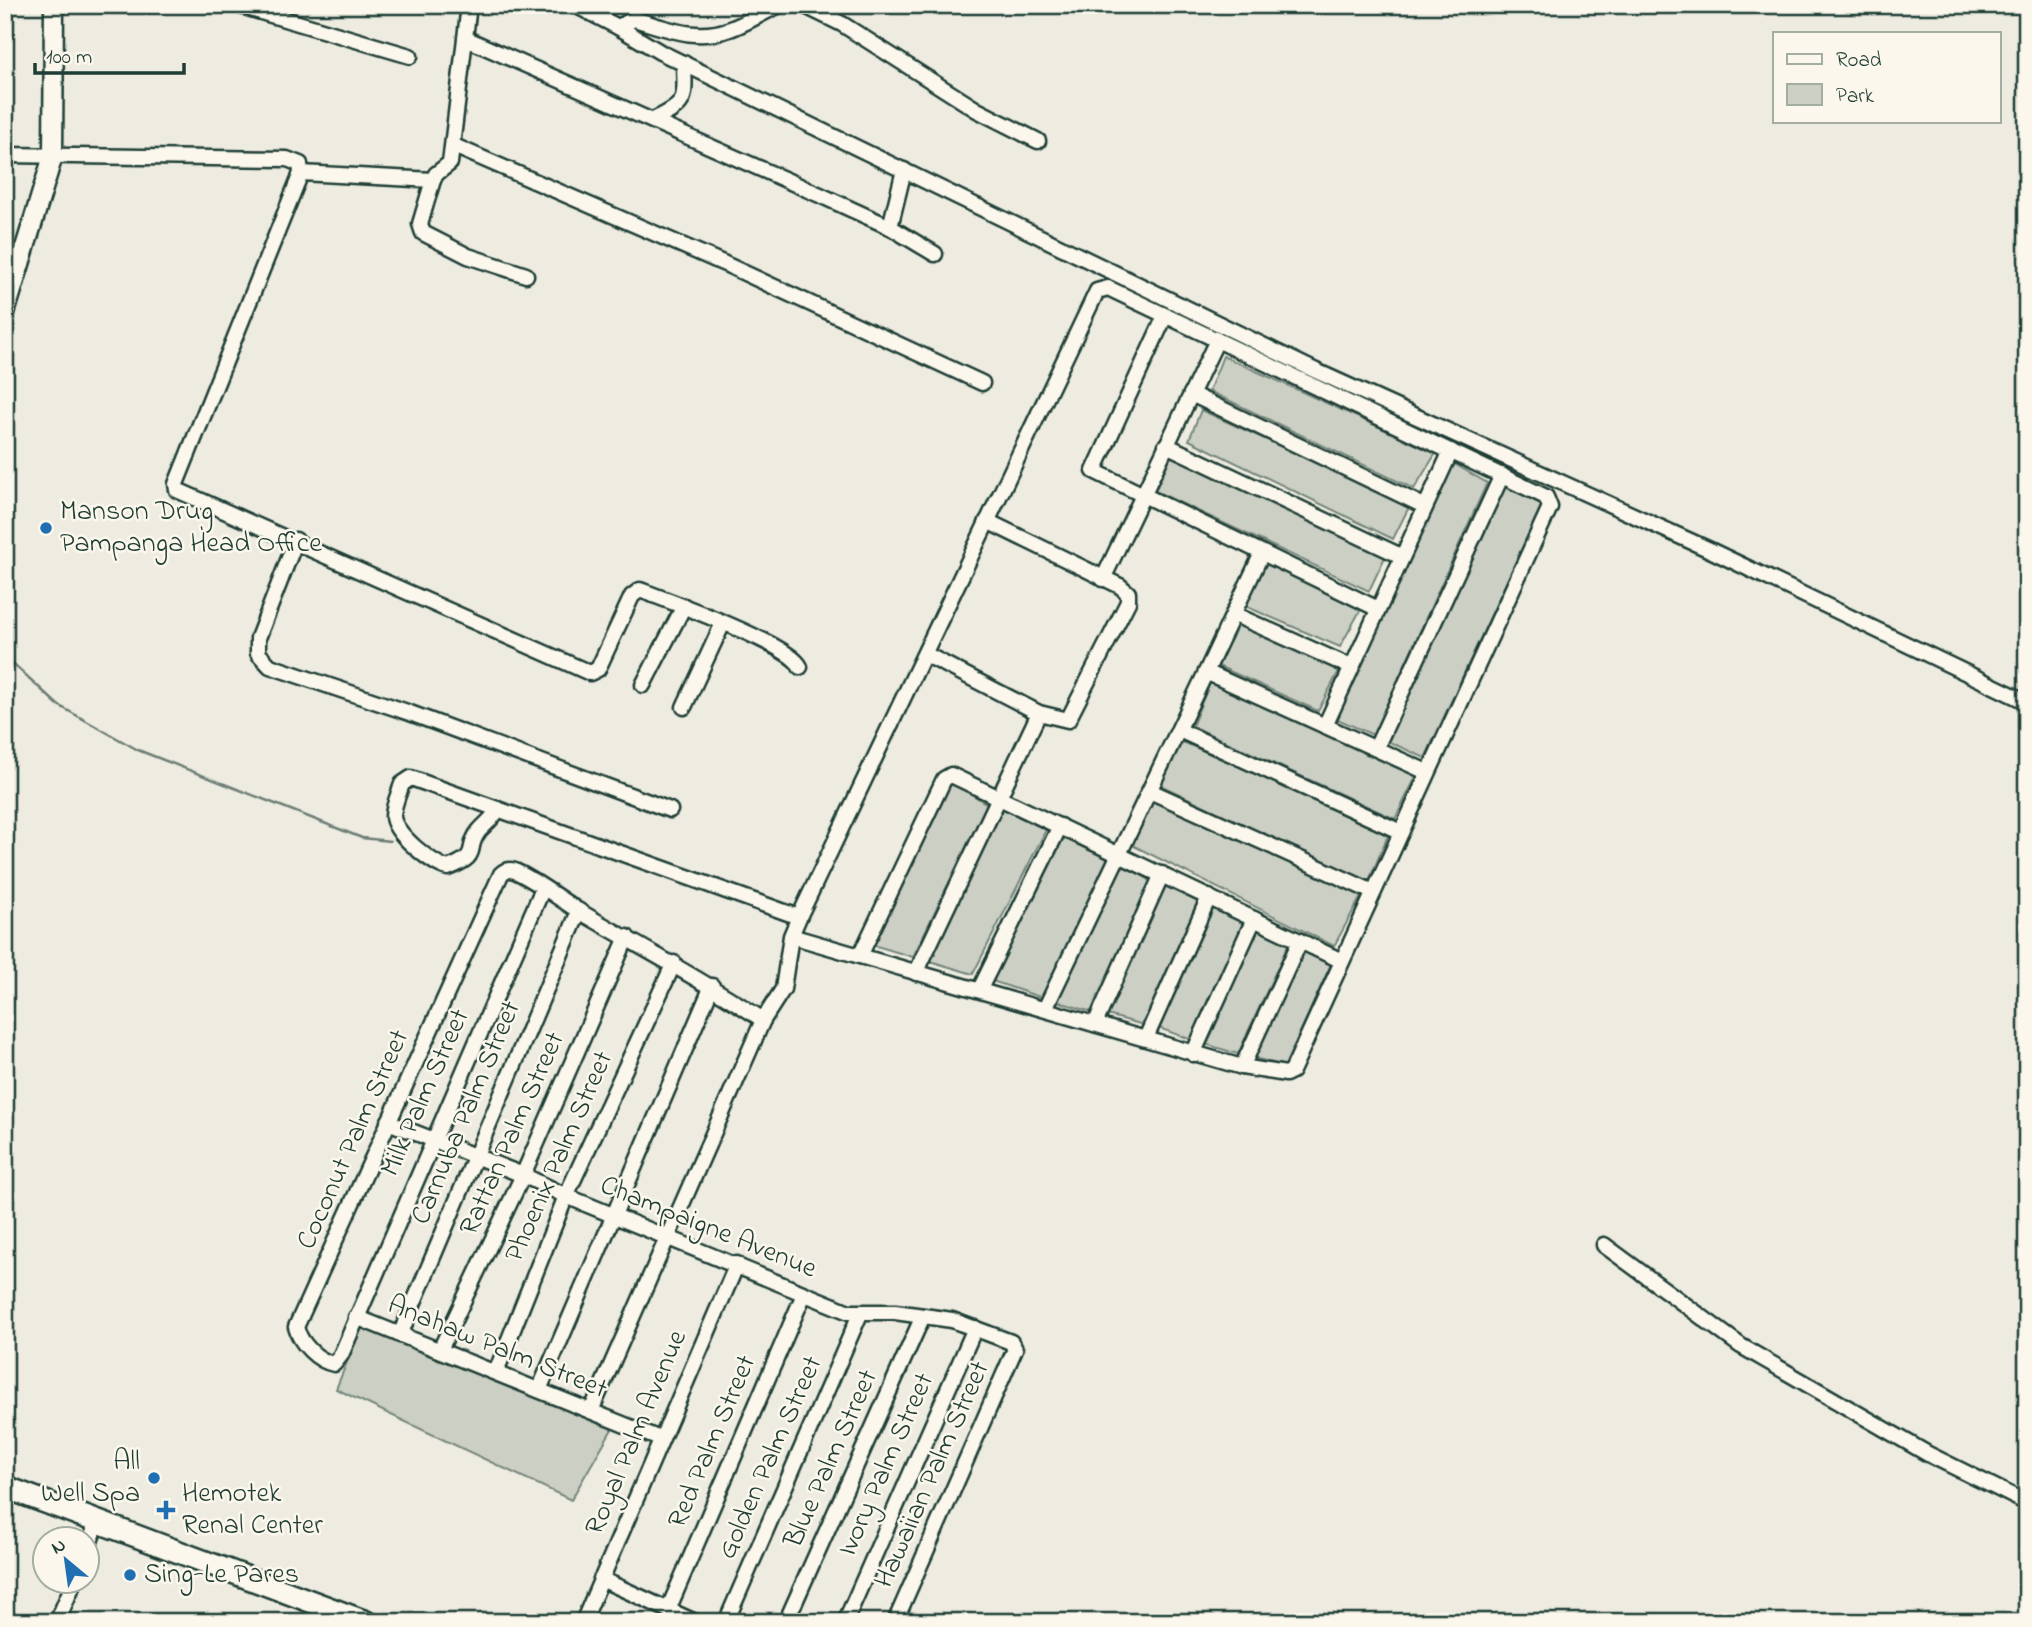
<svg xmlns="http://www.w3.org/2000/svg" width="2032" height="1627" font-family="'Indie Flower',sans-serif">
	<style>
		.green { fill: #cbcfc4; stroke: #75867c; stroke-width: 2 }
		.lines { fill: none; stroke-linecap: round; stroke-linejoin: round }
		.stream { stroke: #6c7d74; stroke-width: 2.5 }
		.minor-casing { stroke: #1f3d34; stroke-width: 19 }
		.major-casing { stroke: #1f3d34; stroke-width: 23 }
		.highway-casing { stroke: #1f3d34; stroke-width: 26 }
		.minor { stroke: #fbf7ec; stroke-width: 14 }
		.major { stroke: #fbf7ec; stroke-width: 18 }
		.highway { stroke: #fbf7ec; stroke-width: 21 }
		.poi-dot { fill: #1f6fb2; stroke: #fbf7ec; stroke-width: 2.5 }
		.labels { text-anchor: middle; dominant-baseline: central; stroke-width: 5; stroke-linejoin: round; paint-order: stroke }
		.poi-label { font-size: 28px; fill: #1f3d34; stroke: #fbf7ec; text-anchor: start }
		.street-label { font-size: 28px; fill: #1f3d34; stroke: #fbf7ec }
	</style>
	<rect width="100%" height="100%" fill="#eeece1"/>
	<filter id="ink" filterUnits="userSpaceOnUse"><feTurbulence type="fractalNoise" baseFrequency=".0143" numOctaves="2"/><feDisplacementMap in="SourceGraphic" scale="14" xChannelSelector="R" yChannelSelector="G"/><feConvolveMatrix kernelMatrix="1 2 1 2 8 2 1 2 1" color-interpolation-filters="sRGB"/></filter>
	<g filter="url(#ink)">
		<!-- green -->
		<g class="green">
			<path d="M1223,356L1436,453L1414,489L1209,391Z"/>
			<path d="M1201,410L1410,505L1393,539L1189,440Z"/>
			<path d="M1171,456L1386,555L1369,591L1155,491Z"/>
			<path d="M1451,462L1487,483L1373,735L1335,718Z"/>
			<path d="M1505,485L1542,505L1425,758L1387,741Z"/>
			<path d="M1264,562L1361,609L1340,647L1245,606Z"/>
			<path d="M1236,621L1339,671L1318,711L1216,665Z"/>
			<path d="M1211,680L1418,773L1395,819L1192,726Z"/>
			<path d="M1181,741L1389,833L1368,883L1160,785Z"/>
			<path d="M952,782L987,804L913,957L873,945Z"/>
			<path d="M1153,799L1363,893L1334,946L1132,845Z"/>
			<path d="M1002,804L1046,830L973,974L930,961Z"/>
			<path d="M1064,837L1109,856L1043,998L992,981Z"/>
			<path d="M1121,862L1151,881L1092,1012L1056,1001Z"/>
			<path d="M1165,882L1198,902L1144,1025L1107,1015Z"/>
			<path d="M1212,903L1247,922L1192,1040L1156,1027Z"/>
			<path d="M1256,925L1289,943L1238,1054L1205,1044Z"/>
			<path d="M1302,949L1331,964L1285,1066L1254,1058Z"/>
			<path d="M362,1325L612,1429L571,1500L336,1389Z"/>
		</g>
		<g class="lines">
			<!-- stream -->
			<path class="stream" d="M5,656L58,705L138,750L362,838L390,841"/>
			<!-- minor casing -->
			<g class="minor-casing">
				<g id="minor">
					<path d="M237,5L410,56"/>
					<path d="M575,5L618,27L634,19C666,28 696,42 730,29C747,23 763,12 780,5"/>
					<path d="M803,5L842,24L977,110L1038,141"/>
					<path d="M618,27L660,52L1316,371L1710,550L2027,702"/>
					<path d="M467,39L820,195L890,227L935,254"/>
					<path d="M653,120C688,104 685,100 684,63"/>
					<path d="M454,146L725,264L982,383"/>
					<path d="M5,155L287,159L300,164L301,173L176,484L177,490L590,673L598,669L632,596L640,590C667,600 792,645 800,667"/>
					<path d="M301,173L433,180L436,174L450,163L469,5"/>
					<path d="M433,180L420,224L423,233L468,256L526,275"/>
					<path d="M890,227L904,170"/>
					<path d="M1165,316L1094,471L1376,608"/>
					<path d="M1191,394L1424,506"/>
					<path d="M1166,445L1401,556"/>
					<path d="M296,540L258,638V653L270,666L410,713L670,810"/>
					<path d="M1103,579L1217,340"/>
					<path d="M1233,614L1351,667"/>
					<path d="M925,654L1039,713L1068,720L1128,602V593L1120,586L987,521"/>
					<path d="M1206,672L1262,553"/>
					<path d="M643,685L684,606"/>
					<path d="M684,707L723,623"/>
					<path d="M1325,726L1451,451"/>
					<path d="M1179,730L1401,832"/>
					<path d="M1376,748L1502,475"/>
					<path d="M1150,791L1373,892"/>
					<path d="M498,809C493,819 486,823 479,831C464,850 483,854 448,868C433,865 393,833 393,816C393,806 399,793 402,784L411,778L799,917"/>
					<path d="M543,888L341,1355L334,1364C317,1361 300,1343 296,1327L501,874C505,870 509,869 515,871C537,881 558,898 579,911C640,947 703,980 763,1020"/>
					<path d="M860,956L944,779L951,775L1342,961"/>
					<path d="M916,973L1039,713"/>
					<path d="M980,989L1060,826"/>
					<path d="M1045,1009L1206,672L1427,772"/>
					<path d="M1095,1024L1162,874"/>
					<path d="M1146,1038L1209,897"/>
					<path d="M1193,1054L1254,919"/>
					<path d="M1242,1067L1300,941"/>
					<path d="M388,1122L523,1175L566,1196L849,1312H895L952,1320L1011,1342L1015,1349L895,1622"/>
					<path d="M1604,1245L1741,1346L1928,1454L2027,1503"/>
					<path d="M356,1317L660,1439"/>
					<path d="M400,1335L579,911"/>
					<path d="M440,1350L523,1175L627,937"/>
					<path d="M496,1372L566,1196L674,963"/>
					<path d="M539,1390L712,986"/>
					<path d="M591,1411L763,1020L783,989L791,936L799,917L1097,291L1108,288L1546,497L1550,507L1292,1071L1286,1074L1242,1067L791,936"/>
					<path d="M88,1547L98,1520"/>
					<path d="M601,1579L695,1622"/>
					<path d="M668,1610L804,1294"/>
					<path d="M57,1622L74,1582"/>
					<path d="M583,1622L737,1264"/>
					<path d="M726,1622L860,1314"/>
					<path d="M786,1622L923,1316"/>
					<path d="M845,1622L975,1328"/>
				</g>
			</g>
			<!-- major casing -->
			<g class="major-casing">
				<path id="major" d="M5,313L53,156L54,5"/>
			</g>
			<!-- highway casing -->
			<g class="highway-casing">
				<path id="highway" d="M5,1487L366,1622"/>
			</g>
			<!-- minor -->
			<use href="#minor" class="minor"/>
			<!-- major -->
			<use href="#major" class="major"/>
			<!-- highway -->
			<use href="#highway" class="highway"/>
		</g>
	</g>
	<!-- markers -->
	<g class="poi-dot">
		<circle cx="46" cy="528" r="7"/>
		<circle cx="154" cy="1478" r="7"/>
		<path d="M162.5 1499.5h7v7h7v7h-7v7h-7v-7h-7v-7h7z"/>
		<circle cx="130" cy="1575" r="7"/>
	</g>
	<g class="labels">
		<!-- poi labels -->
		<g class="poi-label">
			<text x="60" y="512">Manson Drug<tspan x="60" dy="32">Pampanga Head Office</tspan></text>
			<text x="140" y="1462" text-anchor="end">All<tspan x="140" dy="32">Well Spa</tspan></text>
			<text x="182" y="1494">Hemotek<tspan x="182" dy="32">Renal Center</tspan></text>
			<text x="144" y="1575">Sing-Le Pares</text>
		</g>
		<!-- street labels -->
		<g class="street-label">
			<text transform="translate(426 1093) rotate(-66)">Milk Palm Street</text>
			<text transform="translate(467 1113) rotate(-67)">Carnuba Palm Street</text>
			<text transform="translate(513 1134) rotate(-66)">Rattan Palm Street</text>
			<text transform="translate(354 1140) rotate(-66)">Coconut Palm Street</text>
			<text transform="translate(560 1157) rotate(-66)">Phoenix Palm Street</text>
			<text transform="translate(708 1228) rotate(22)">Champaigne Avenue</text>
			<text transform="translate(497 1348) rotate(22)">Anahaw Palm Street</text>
			<text transform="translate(637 1433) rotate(-67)">Royal Palm Avenue</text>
			<text transform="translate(713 1442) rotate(-67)">Red Palm Street</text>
			<text transform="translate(771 1458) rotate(-66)">Golden Palm Street</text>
			<text transform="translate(832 1459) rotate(-66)">Blue Palm Street</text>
			<text transform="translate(887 1465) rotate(-66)">Ivory Palm Street</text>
			<text transform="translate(933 1475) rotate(-66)">Hawaiian Palm Street</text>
		</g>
	</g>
	<!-- margin -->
	<rect width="2032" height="1627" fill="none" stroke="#fbf7ec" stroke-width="28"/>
	<rect x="14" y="14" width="2004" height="1599" fill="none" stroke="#1f3d34" stroke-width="2.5" filter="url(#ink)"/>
	<!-- legend -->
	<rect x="1773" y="32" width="228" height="91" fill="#fbf7ec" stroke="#a3ada2" stroke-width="2"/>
	<rect x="1787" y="54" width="35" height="10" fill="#fbf7ec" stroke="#a3ada2" stroke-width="2"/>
	<text x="1836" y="66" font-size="21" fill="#1f3d34">Road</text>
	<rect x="1787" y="84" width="35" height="21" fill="#cbcfc4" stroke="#a3ada2" stroke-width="2"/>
	<text x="1836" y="102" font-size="21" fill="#1f3d34">Park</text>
	<!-- north arrow -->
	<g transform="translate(66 1560) rotate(331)"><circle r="33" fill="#fbf7ec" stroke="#a3ada2" stroke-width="2"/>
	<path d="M0-5L12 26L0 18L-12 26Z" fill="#1f6fb2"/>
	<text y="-10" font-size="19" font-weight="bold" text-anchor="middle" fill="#1f3d34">N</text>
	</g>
	<!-- scale -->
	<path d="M35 63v10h149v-10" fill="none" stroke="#1f3d34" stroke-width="3.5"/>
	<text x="46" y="63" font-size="21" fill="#1f3d34" stroke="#fbf7ec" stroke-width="5" paint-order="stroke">100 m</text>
</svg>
